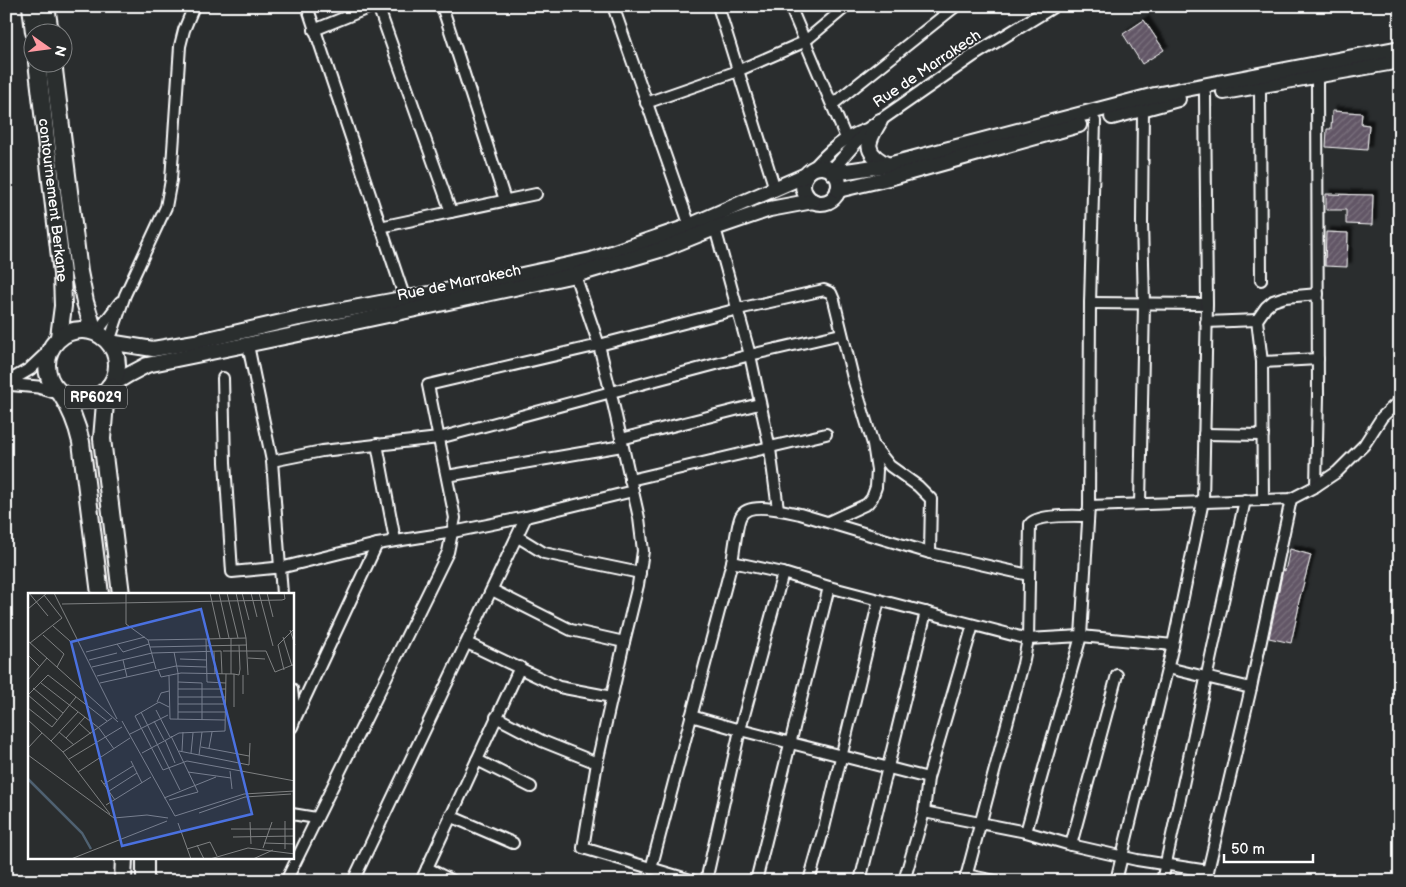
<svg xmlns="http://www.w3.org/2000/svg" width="1406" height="887" font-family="'Balsamiq Sans',sans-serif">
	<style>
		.building { fill: url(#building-hatch); stroke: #fff; filter: url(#shadow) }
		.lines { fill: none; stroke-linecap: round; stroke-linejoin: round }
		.minor-casing { stroke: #fff; stroke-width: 14 }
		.tertiary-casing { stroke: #fff; stroke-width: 15 }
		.secondary-casing { stroke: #fff; stroke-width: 18 }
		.trunk-casing { stroke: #fff; stroke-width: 20 }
		.minor { stroke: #2a2d2e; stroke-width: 10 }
		.tertiary { stroke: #2a2d2e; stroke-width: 11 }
		.secondary { stroke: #2a2d2e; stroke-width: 14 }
		.trunk { stroke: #2a2d2e; stroke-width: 16 }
		.labels { text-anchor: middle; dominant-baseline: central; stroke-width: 4; stroke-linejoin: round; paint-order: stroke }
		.shield { fill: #2a2d2e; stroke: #bfc0c0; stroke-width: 1 }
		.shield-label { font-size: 14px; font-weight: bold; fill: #fff }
		.street-label { font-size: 15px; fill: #fff; stroke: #2a2d2e }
		.inset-river { fill: none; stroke: #4f6171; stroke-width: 2.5 }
		.inset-road { fill: none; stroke: #7f8182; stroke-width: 1 }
		.view { fill: #4a71e0; fill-opacity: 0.15; stroke: #4a71e0; stroke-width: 2.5 }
		.inset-edge { fill: none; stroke: #fff; stroke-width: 2.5 }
	</style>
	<defs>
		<pattern id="building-hatch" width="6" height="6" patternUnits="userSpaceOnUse" patternTransform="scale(1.25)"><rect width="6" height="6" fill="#625766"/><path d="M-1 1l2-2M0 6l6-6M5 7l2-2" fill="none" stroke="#7a707d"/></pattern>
		<filter id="shadow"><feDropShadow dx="4.5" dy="-4.5" stdDeviation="1" flood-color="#0009"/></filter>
	</defs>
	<rect width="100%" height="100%" fill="#2a2d2e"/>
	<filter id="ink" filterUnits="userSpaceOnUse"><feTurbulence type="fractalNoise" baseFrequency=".02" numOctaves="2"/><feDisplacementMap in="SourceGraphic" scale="10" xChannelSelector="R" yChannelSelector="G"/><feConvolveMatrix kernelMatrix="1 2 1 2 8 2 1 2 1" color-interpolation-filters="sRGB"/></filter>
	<g filter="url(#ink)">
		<!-- building -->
		<g class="building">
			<path d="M1144,20L1164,50L1142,64L1123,34Z"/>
			<path d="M1332,111L1362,113L1361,124L1369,125L1367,150L1326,147L1327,129H1331Z"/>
			<path d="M1326,194L1373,195L1372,225L1346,224V210H1326Z"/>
			<path d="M1326,232L1348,233L1347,267L1325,266Z"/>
			<path d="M1290,549L1311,555L1298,605L1299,606L1291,643L1269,638L1283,570L1285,571Z"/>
		</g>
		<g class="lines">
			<!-- minor casing -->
			<g class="minor-casing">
				<g id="minor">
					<path d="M307,6L405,299"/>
					<path d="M378,6L451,212"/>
					<path d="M442,6L505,200"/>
					<path d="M613,6L690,226"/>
					<path d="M718,6L775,189"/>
					<path d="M790,6L846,138"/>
					<path d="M314,30L373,6"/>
					<path d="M1260,86L1261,280"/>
					<path d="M646,103L735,72L804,42L847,6"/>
					<path d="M833,104L956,6"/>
					<path d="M380,227L536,194"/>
					<path d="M715,228L750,355L770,449L778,509"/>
					<path d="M575,275L599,345L611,394L639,518L643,551L638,585L624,642L597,763L583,848L694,881"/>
					<path d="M1090,303L1207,304"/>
					<path d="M1206,322L1257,320"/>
					<path d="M97,332L120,302"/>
					<path d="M109,342L125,295L166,207L171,180L180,46L184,30L194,6"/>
					<path d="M248,345L272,461L282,594"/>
					<path d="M1262,362L1318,359"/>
					<path d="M223,378L225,462L232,572L284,567L377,544L453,532L526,517L633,491"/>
					<path d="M1204,434L1263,435"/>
					<path d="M621,439L759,404"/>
					<path d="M377,444L395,540"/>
					<path d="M874,446L890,466L918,486L931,499L930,553"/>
					<path d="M272,461L322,451L439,438L750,355L841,334"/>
					<path d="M447,476L622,446"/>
					<path d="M630,480L826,434"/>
					<path d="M1316,486L1318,396L1317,75"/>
					<path d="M1263,499L1262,362L1257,320L1266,307L1273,301L1285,297L1318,294"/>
					<path d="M1140,504L1144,303L1142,222L1143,109"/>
					<path d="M1089,506L1291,499L1316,486L1337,472L1364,445L1382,417L1400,400"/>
					<path d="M518,537L544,553L640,573"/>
					<path d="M732,562L783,573L829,587L1028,639L1081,636L1173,645"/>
					<path d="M492,590L571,630L624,642"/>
					<path d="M467,643L559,687L612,697"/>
					<path d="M1168,668L1251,688"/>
					<path d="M292,689L295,716"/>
					<path d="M691,716L740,730L928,778"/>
					<path d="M496,717L542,741L597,763"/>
					<path d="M292,727L296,717L377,544"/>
					<path d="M477,760L531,787"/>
					<path d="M924,812L928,778L973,625"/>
					<path d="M292,814L316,818"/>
					<path d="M450,816L513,843"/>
					<path d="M1026,832L1081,636L1089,506L1090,303L1095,121"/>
					<path d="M1071,845L1117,675"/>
					<path d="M427,868L453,881"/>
					<path d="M651,869L732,562C734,552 737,522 741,516C748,501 787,511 800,514L930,553L1029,575"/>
					<path d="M1208,871L1251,688L1291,499"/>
					<path d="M966,875L996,881"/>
					<path d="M286,881L448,552L455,518L428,385L599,345L738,309L824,290L831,293L834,300L854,382L873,444L877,470L876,487L872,498L867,504L828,522"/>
					<path d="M353,881L526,517"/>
					<path d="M421,881L520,667"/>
					<path d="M706,881L740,730L783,573"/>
					<path d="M756,881L829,587"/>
					<path d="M809,881L824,828L879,600"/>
					<path d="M860,881L926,612"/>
					<path d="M904,881L924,812L1026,832L1071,845L1137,860L1208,871L1206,881"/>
					<path d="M965,881L1023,664L1028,639L1030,524C1038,514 1074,516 1088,516"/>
					<path d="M1116,881L1173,645L1203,501L1207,304L1205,94"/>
					<path d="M1162,881L1245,500"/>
				</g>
			</g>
			<!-- tertiary casing -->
			<g class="tertiary-casing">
				<g id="tertiary">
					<path d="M813,169C829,151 843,138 865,130"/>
					<path d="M831,171L869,128L974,55L1054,6"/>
					<path d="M6,383L30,369L48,352"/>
					<path d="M6,384L38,387L61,394"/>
				</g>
			</g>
			<!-- secondary casing -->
			<g class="secondary-casing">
				<g id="secondary">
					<path d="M1224,92L1400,61"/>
					<path d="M1112,117L1178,99"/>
					<path d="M880,121C867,142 862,152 888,165"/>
					<circle cx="821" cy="185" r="18"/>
					<path d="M833,173L888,165L1155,95L1400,48"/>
					<path d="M838,190L889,178L1079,125"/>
					<path d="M109,342L153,349L195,342L299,318L467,287L591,260L687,227L806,175"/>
					<path d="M110,386L128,375L147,365L294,335L575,275L663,249L715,228L770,209L813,201"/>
				</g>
			</g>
			<!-- trunk casing -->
			<g class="trunk-casing">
				<g id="trunk">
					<path d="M31,6L34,32"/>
					<path d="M46,6L50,32"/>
					<path id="s1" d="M37,62L62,274L63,306L59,337"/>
					<path d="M53,62L79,272L85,302L94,331"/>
					<circle cx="82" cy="365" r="35"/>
					<path d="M110,386L105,403L102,439L121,594"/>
					<path d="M61,394C71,409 77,424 81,442L100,594"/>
					<path d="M123,881L124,858"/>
					<path d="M145,881V858"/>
				</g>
			</g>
			<!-- minor -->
			<use href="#minor" class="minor"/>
			<!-- tertiary -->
			<use href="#tertiary" class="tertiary"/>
			<!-- secondary -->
			<use href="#secondary" class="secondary"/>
			<!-- trunk -->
			<use href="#trunk" class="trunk"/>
		</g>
	</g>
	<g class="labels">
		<!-- shield labels -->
		<rect class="shield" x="65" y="385.5" width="62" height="23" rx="4"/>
		<g class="shield-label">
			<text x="96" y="397">RP6029</text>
		</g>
		<!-- street labels -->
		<g class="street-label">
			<text transform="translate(927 69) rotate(-34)">Rue de Marrakech</text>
			<text stroke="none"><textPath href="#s1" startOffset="139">contournement Berkane</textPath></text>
			<text transform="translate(459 283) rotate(-12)">Rue de Marrakech</text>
		</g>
	</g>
	<!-- overview -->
	<g transform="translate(28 593)">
		<rect width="266" height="266" fill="#2a2d2e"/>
		<path class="inset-river" d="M0,186L54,240L63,256"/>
		<path class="inset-road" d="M1,0L20,23M26,0L89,126M98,0V31L120,47L128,76M182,0L192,45M191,0L201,45M199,0L210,45M208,0L218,45L220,82M214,0L221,27M223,0L229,24M231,0L245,53M239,0L245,24M34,11L254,7L257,6L256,0M0,16L19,0M25,33L42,48M262,37L267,52M15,42L36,61L29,74M255,44L264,73M203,45V81M120,47L178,46M0,48L90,129M2,50L34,25L16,2M89,51L95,59L121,51M122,54L219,52M195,58H238L247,79L267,71M58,59L117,44M146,59L150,80V126M186,59L187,81M0,62L12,74M220,65L237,66M152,66L179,67M61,67L89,60M95,67L99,84M64,74L124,60L193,58L194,81M130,76L133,84L153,80L206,81M256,77L250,52L267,35M215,82V101M69,83L126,69M141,83L142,126L197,127M0,87L19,65M150,89L174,90M13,90L71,135L86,156M72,90L148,73L178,74M198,90L179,89L178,46L218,45M5,95L35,120M150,96H198M0,102L20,82L79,128M0,102L29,127M150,104H198M129,109L133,100L141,98M150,111H198M141,114L131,109L107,123L135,177L159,168L267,188M206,114V81L211,82L212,76L211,52M0,115L24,134L48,104M128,117L142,144M113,119L152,197M150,119H198M0,127L35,159L82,221M174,127V90M94,128L147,223M126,128L136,147M51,130L63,141M31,139L46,152M102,141L140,122M38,145L57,124M137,147L147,170M23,148L50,119M173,154L221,163M0,155L14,140M181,155L184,139M151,158L221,172L222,150M154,158L155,139M35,159L84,125M114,160L151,140L197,138L198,81M163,160L165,140M0,162L86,225L119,222L140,225M171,162L174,139M41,166L94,134M103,168L114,190M202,178L204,196M50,179L102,145M160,179L203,185M73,187L87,207M76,191L105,173M81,198L109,180M136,205L188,184M141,207L170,199L143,143M78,212L123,184M171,220L217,204L263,201M147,223L216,201L267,198M222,229L223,251M150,230L163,266M203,236H267M205,244L267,243M236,250L267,251M169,252L176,266M235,255L244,229M159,256L182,249L189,263M257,256V228M43,266L139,228M182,266L220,255L267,261M225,266L245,257"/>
		<path class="view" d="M173,16L224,221L94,253L43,49Z"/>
		<rect width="266" height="266" class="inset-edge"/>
	</g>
	<!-- margin -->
	<rect width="1406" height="887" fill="none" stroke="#2a2d2e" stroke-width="25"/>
	<rect x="12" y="12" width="1381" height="862" fill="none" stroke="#fff" stroke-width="2" filter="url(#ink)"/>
	<!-- north arrow -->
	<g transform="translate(48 48) rotate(104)"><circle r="24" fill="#2a2d2e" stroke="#7f8182"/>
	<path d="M0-4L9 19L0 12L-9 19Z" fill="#ff9aa2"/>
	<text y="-8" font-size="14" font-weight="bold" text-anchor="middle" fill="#ffffff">N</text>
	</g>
	<!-- scale -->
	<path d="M1224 854v8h89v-8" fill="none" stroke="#ffffff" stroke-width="2.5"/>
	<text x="1231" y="854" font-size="15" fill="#ffffff" stroke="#2a2d2e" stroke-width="4" paint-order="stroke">50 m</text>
</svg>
